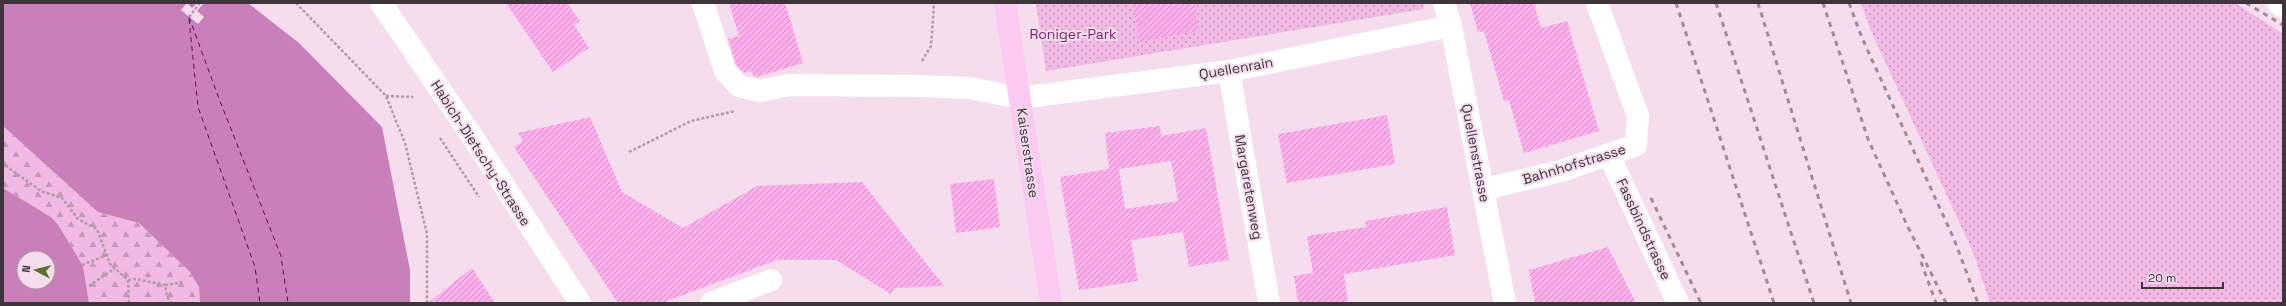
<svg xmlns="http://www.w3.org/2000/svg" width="2286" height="306" font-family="'Space Grotesk',sans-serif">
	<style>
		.grass { fill: url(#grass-dots) }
		.forest { fill: url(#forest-firs) }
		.water { fill: #c97fb9; fill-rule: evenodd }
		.pier { fill: #f5ddee }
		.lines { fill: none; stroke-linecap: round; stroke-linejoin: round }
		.ferry { stroke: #650a58; stroke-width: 1; stroke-dasharray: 5 4; stroke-linecap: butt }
		.building { fill: url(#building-hatch); fill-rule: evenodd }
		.path { stroke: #af9daa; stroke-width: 2.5; stroke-dasharray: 3 2; stroke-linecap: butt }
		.minor { stroke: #fff; stroke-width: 22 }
		.major { stroke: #fccaf1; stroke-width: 22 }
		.rail { stroke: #9e8d99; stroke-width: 3; stroke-dasharray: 5 5; stroke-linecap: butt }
		.labels { text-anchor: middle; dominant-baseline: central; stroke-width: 4; stroke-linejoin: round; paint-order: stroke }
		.park-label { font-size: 14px; fill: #7b246d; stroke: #f5ddee }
		.street-label { font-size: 14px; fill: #3e353b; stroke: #f5ddee }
	</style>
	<defs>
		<pattern id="grass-dots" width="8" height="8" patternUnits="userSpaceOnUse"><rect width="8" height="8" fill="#f1b9e3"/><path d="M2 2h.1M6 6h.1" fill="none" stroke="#c597b9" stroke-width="1.8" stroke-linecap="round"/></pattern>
		<pattern id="forest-firs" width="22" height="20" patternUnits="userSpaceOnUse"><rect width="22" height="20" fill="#f1b9e3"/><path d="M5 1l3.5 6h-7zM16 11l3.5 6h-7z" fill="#c597b9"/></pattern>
		<pattern id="building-hatch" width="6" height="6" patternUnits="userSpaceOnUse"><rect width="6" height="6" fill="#fdb0eb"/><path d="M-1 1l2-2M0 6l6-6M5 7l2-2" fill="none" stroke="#ce90c0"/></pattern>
	</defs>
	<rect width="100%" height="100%" fill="#f5ddee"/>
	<!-- grass -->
	<g class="grass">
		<path d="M1036,3H1423L1424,9L1046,71Z"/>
		<path d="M1861,3H2235L2280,32L2283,34V303H1990L1973,252L1871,31Z"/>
	</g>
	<!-- forest -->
	<path class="forest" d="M3,126L98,212L139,223L190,272L199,287L200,303H89L83,266L59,226L51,217L3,188Z"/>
	<!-- water -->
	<g class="water">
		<path d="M3,3H248L299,43L382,127L410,270V303H200L199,287L190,272L139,223L98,212L3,126Z"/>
		<path d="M3,188L51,217L59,226L83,266L89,303H3ZM24,258H48V282H24Z"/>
	</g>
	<!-- pier -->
	<path class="pier" d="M187,3L192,8L197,3H204L197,11L204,17L198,24L181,10Z"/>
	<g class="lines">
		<!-- ferry -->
		<g class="ferry">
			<path d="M189,17L218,96L281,256L288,303"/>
			<path d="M189,19L198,107L255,267L260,303"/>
		</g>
	</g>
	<!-- building -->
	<g class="building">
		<path d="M506,3H567L580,21L574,25L589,48L553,72Z"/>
		<path d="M729,3H785L803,63L757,77L753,76L752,71L744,73L736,65L728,39L739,36Z"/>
		<path d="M1133,3H1194L1199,31L1139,42Z"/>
		<path d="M1470,3H1534L1541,28L1567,21L1599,131L1524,153L1509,100L1504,101L1484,31L1478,32Z"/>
		<path d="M1387,115L1395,164L1287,183L1278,134Z"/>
		<path d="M590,117L622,192L683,228L757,186L862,182L944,286L894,288L891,294L836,260H777L662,303H618L514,147L523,141L518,133Z"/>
		<path d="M1160,126L1161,136L1206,128L1229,260L1189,267L1183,232L1131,240L1138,281L1079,290L1060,177L1109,169L1105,133ZM1171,161L1178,201L1125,209L1119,169Z"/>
		<path d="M994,179L1000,227L956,233L950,184Z"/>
		<path d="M1447,207L1455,255L1344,274L1348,303H1298L1294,276L1313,273L1307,236L1366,227L1365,221Z"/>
		<path d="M1608,247L1636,303H1535L1529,270Z"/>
		<path d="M472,268L495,303H428Z"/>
	</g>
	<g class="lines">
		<!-- path -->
		<g class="path">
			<path d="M296,3L386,96L405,143L427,234V303"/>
			<path d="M189,17L200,3"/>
			<path d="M922,61L931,46L934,3"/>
			<path d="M386,96L413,97"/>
			<path d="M440,138L479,197"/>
			<path d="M629,152L691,121L735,111"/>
			<path d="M3,161L6,166L41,191L62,198L78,219L97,229L110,264L128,280L129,303"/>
			<path d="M82,265L107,255"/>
			<path d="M128,280L136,279L165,285L167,296L171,303"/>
			<path d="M165,285L184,282"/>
			<path d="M89,286L115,268"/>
		</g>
		<!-- minor -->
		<g class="minor">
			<path d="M381,3L474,139L580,303"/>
			<path d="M703,3L725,71L739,86L760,91L788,85L917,86L970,88L1020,98L1229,71L1451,26"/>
			<path d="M1444,3L1451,26L1505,303"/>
			<path d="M2278,3L2283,7"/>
			<path d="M1229,71L1269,303"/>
			<path d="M1609,155L1678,303"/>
			<path d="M1484,189L1561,171L1636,145L1638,116L1597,3"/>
			<path d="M711,303L771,280"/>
		</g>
		<!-- major -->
		<path class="major" d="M1005,3L1051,303"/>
		<!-- rail -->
		<g class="rail">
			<path d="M1676,3L1774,303"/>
			<path d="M1716,3L1814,303"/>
			<path d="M1758,3L1851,303"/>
			<path d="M1823,3L1868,139L1907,225L1946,303"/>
			<path d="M1849,3L1862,38L1954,239L1978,303"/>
			<path d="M2246,3L2283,25"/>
			<path d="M1651,198L1701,303"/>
			<path d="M1921,262L1936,303"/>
		</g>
	</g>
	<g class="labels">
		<!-- park labels -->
		<g class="park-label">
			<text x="1073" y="34">Roniger-Park</text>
		</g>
		<!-- street labels -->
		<g class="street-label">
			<text transform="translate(1236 68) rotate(-10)">Quellenrain</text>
			<text transform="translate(481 153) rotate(57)">Habich-Dietschy-Strasse</text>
			<text transform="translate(1028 153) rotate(82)">Kaiserstrasse</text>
			<text transform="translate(1476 153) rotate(79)">Quellenstrasse</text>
			<text transform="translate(1574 164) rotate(-17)">Bahnhofstrasse</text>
			<text transform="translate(1249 187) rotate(80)">Margaretenweg</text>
			<text transform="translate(1644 229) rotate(65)">Fassbindstrasse</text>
		</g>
	</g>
	<!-- border -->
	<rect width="2286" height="306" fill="none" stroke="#3e353b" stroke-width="8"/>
	<!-- north arrow -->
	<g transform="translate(36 270) rotate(277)"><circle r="19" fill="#f5ddee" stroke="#ac9aa6"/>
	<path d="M0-3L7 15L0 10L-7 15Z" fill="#597224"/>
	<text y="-6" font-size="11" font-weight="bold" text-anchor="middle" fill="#3e353b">N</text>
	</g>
	<!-- scale -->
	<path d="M2142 282v6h81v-6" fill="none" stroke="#3e353b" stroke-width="2"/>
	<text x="2148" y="282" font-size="12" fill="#3e353b" stroke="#f5ddee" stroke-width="3" paint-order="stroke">20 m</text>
</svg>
